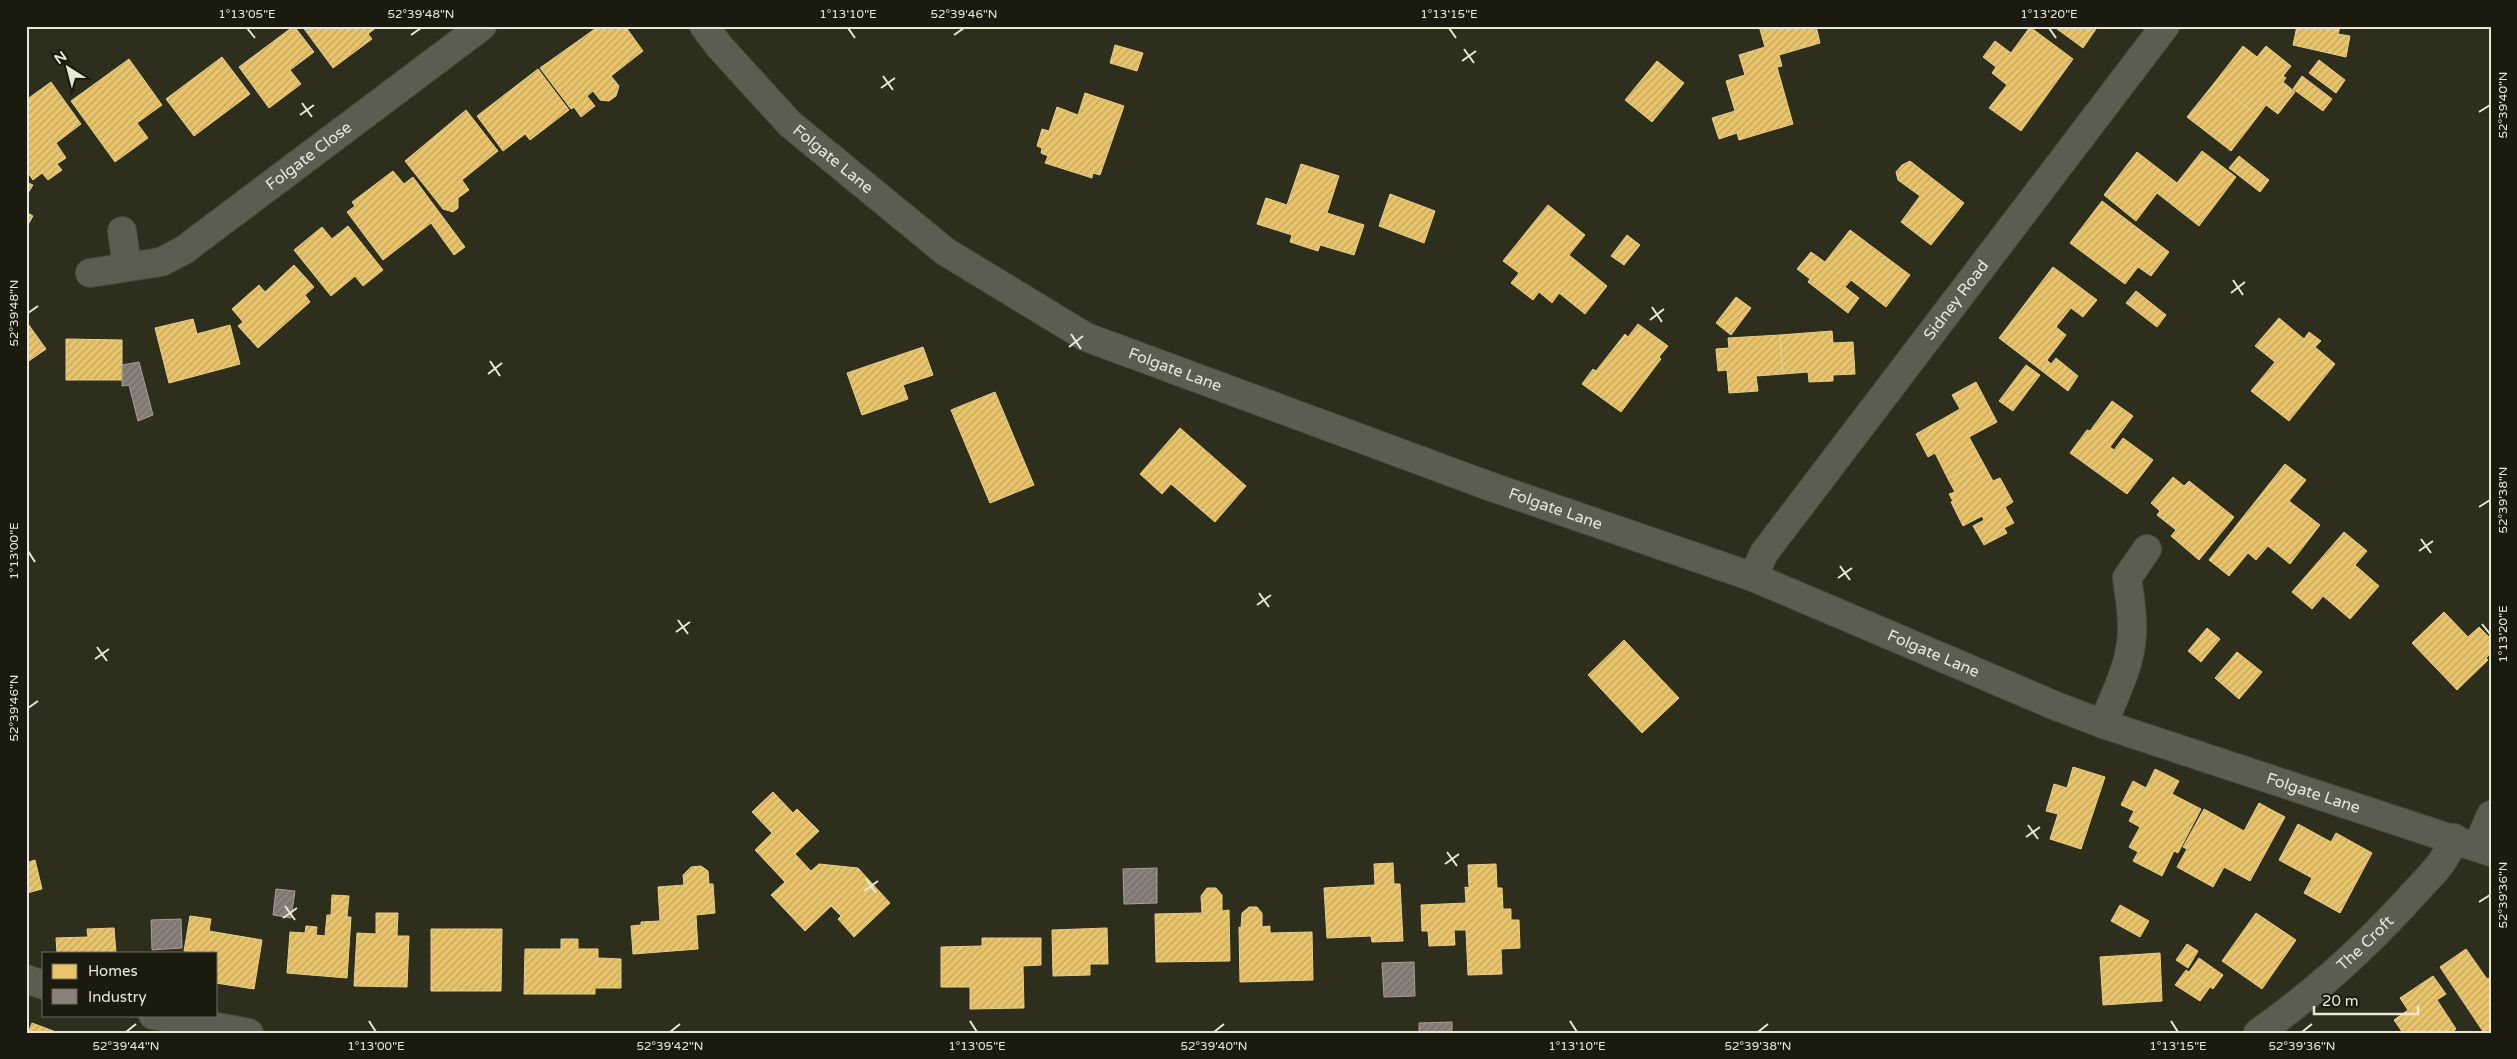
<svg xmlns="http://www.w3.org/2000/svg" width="2517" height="1059" font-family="'Varela Round',sans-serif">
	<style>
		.homes { fill: url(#homes-hatch); stroke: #e8cf8b }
		.industry { fill: url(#industry-hatch); stroke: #a6a097 }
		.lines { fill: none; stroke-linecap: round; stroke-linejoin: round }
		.minor-casing { stroke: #4b4b3e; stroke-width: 30 }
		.minor { stroke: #5c5c51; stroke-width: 28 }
		.ticks { fill: none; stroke: #e7e8d7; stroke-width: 2 }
		.labels { text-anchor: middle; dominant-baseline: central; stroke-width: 5; stroke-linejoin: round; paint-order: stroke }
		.street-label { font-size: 16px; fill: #e7e8d7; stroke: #1a1b0e }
		.neatline { fill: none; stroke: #e7e8d7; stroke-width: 2 }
		.ticks-label { font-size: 12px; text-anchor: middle; fill: #e7e8d7 }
	</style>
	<defs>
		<pattern id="homes-hatch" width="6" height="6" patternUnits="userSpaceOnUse" patternTransform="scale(1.25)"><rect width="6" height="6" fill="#e9c46a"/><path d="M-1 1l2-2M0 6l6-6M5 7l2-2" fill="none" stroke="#c0a460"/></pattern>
		<pattern id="industry-hatch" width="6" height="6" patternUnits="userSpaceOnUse" patternTransform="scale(1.25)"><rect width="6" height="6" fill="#8a817c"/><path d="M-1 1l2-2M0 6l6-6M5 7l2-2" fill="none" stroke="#726c67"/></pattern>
	</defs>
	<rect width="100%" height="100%" fill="#2e2e1d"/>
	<!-- homes -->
	<g class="homes">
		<path d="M294,26L314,52L290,70L301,84L269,108L239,67Z"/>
		<path d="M302,26H378L368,34L372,39L333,68Z"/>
		<path d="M599,26H625L643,51L611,76L619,86L616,96L609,101L600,100L593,91L587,96L595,106L581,117L574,107L571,109L540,68Z"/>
		<path d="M1759,26H1816L1820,43L1779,55L1782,66L1777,67L1793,124L1739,140L1737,133L1719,139L1712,118L1735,111L1726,81L1745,75L1739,55L1765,47Z"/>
		<path d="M2053,26H2098L2083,48Z"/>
		<path d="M2297,26H2340L2338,34L2350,36L2346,57L2293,45Z"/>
		<path d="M2030,27L2073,59L2021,131L1989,108L2007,85L1992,73L1996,67L1983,57L1995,41L2011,53Z"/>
		<path d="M1115,45L1143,53L1137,71L1110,63Z"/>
		<path d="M2243,46L2257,57L2266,46L2291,66L2283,76L2286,78L2283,82L2295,92L2278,114L2266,105L2258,116L2215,82Z"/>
		<path d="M222,57L250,94L194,136L166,99Z"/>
		<path d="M129,59L162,105L137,123L148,138L115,162L71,101Z"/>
		<path d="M2319,60L2345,80L2336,93L2309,73Z"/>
		<path d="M1657,61L1684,83L1652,122L1625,100Z"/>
		<path d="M538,69L569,110L530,140L525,134L503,151L477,116Z"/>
		<path d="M2302,76L2332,99L2323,111L2293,89Z"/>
		<path d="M51,82L81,124L56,143L66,158L57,164L62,170L48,180L42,173L33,180L26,170V100Z"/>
		<path d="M2215,82L2258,116L2231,151L2187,117Z"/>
		<path d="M1085,93L1124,106L1100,175L1093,173L1092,178L1045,163L1048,156L1041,153L1042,148L1037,146L1042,129L1049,131L1057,107L1078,115Z"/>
		<path d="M466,110L498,151L462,180L469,190L458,198V208L453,212L443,209L405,161Z"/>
		<path d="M2202,151L2236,177L2199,226L2157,193L2136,221L2104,195L2137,152L2177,183Z"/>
		<path d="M2239,156L2269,180L2260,192L2229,168Z"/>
		<path d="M1910,161L1964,203L1931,245L1901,222L1920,196L1898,180L1896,172L1902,165Z"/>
		<path d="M1301,164L1339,176L1327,213L1364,225L1354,255L1320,245L1318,251L1290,242L1292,235L1257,224L1266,198L1287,205Z"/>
		<path d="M393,171L404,184L413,177L465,247L454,255L431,223L383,260L347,212L355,206L352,202Z"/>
		<path d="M26,182L33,185L26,196Z"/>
		<path d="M1390,194L1435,211L1424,243L1379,226Z"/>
		<path d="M2102,201L2169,252L2151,276L2138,267L2125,284L2070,243Z"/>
		<path d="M1548,205L1585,235L1569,255L1607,286L1585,314L1559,293L1552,303L1539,292L1533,300L1511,283L1519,273L1503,261Z"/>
		<path d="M26,212L33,216L26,228Z"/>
		<path d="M348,226L383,270L363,286L355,276L331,296L294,250L322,227L332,239Z"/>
		<path d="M1850,230L1910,275L1886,307L1851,280L1845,287L1859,298L1848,313L1808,282L1810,279L1797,269L1811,252L1825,262Z"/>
		<path d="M1627,235L1640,245L1624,265L1611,256Z"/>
		<path d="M294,265L314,287L305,295L310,302L258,348L238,326L243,322L232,309L259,285L265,292Z"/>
		<path d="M2053,267L2097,300L2083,317L2071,308L2056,327L2066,335L2047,360L2051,364L2056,358L2078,376L2068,391L1999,338Z"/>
		<path d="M2136,291L2166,315L2157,327L2126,303Z"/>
		<path d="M1736,297L1751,308L1731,335L1716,323Z"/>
		<path d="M2279,318L2304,339L2309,332L2321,341L2315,347L2335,364L2289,421L2251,391L2275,362L2255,346Z"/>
		<path d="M193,319L197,334L230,325L240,364L169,383L155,328Z"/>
		<path d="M26,321L46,349L26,363Z"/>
		<path d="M1638,324L1668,346L1659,357L1661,359L1621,412L1582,384L1593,369L1596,371L1625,334L1628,337Z"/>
		<path d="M1832,331L1833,343L1853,342L1855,374L1833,375V381L1809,382L1808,372L1783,374L1780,335Z"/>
		<path d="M1780,335L1783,374L1756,376L1758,391L1729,393L1727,370L1718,371L1716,349L1729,348L1728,338Z"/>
		<path d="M66,339L122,340V380H66Z"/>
		<path d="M923,347L933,375L903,385L908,399L862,415L847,373Z"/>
		<path d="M2026,365L2040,375L2013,411L1999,401Z"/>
		<path d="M1976,382L1997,422L1969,437L1982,461L1948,479L1935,453L1928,457L1916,434L1960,409L1952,395Z"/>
		<path d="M995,392L1034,485L990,503L951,410Z"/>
		<path d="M2112,401L2133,416L2110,447L2114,450L2123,438L2153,460L2127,494L2070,453L2087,430L2090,431Z"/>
		<path d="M1180,428L1246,486L1215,522L1171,484L1162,494L1140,474Z"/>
		<path d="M1982,461L1993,481L2000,478L2013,502L2005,507L2014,523L2004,528L2007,533L1984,545L1973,526L1984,520L1982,516L1963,526L1951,502L1953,501L1949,494L1955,492L1948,479Z"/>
		<path d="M2285,464L2306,480L2289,501L2320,525L2290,564L2268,546L2256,560L2248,553L2229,576L2209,560Z"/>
		<path d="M2173,477L2184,486L2189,481L2234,517L2199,560L2171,536L2176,530L2157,515L2160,511L2151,503Z"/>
		<path d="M2344,532L2367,551L2355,565L2379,586L2350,619L2323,596L2312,609L2292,592Z"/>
		<path d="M2444,612L2468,637L2479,627L2491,639L2488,641L2491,644V653L2486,658L2488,660L2457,690L2412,643Z"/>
		<path d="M2207,628L2220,639L2201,662L2188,651Z"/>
		<path d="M1624,640L1679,698L1642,733L1588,675Z"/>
		<path d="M2237,652L2262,672L2239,699L2215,678Z"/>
		<path d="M2073,767L2105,777L2081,849L2050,839L2058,814L2046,811L2054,784L2067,788Z"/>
		<path d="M2155,769L2179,781L2172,794L2201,809L2178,853L2174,851L2162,876L2133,861L2138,852L2129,847L2140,827L2129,821L2134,811L2121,805L2133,781L2146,788Z"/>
		<path d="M773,792L793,813L797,809L819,831L795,854L811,871L819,864L858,868L890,903L854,937L838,919L841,916L831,906L805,931L771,895L785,882L755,850L772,833L752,812Z"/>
		<path d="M2259,803L2285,817L2250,881L2224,867L2213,887L2177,867L2187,849L2183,847L2204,809L2244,831Z"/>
		<path d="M2298,824L2331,842L2336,833L2372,853L2340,913L2304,893L2312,878L2279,860Z"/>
		<path d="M35,860L42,889L27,893L28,899L26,900V863Z"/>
		<path d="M1393,863L1394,884H1400L1403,941L1372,942L1371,936L1327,938L1324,888L1375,885L1374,864Z"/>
		<path d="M1496,864L1497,888H1502L1503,909H1511V920H1519L1520,948L1501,949L1502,974L1468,975L1466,930H1454L1455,945L1429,946L1428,931H1422L1421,905L1466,903L1465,887L1469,888L1468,865Z"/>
		<path d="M701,866L708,871L709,884H713L715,913L696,915L698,949L633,954L631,926L641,925V922L660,921L658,887L684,885L683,875L691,867Z"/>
		<path d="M1207,888H1216L1222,895V911L1229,910L1230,961L1156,962L1155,914L1202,913L1201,896Z"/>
		<path d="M332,895L349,896L347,917H351L347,978L287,973L290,932L305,933L306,926L317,927L316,935L325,936L327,915H331Z"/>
		<path d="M2120,905L2149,921L2140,937L2111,921Z"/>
		<path d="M1249,907H1257L1262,913V927L1270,926V933L1312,932L1313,980L1240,982L1239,927L1241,928L1242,913Z"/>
		<path d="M376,913H398L397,936H409L407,987L354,986L357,933L376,934Z"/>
		<path d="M2256,913L2296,940L2262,989L2222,961Z"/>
		<path d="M190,916L211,919L209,931L262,940L254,989L216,983V953L184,951Z"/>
		<path d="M114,928L116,953H57L56,938L88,937L87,929Z"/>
		<path d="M1107,928L1108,964H1090V975L1053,976L1052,930Z"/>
		<path d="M431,929H502L501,991H431Z"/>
		<path d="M982,938H1041V965L1023,966L1024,1008L970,1009V987H941V947L982,946Z"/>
		<path d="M561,939H578V949H598V958L621,959V988H595V994H524L525,949H561Z"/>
		<path d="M2187,944L2198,951L2188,968L2176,960Z"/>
		<path d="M2466,949L2487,979L2491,977V1033H2484L2440,967Z"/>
		<path d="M2160,953L2162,1001L2103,1005L2100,957Z"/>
		<path d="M2199,958L2223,975L2213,989L2189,972Z"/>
		<path d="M2186,970L2210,987L2200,1001L2175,985Z"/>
		<path d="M2433,976L2446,994L2437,1000L2456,1029L2451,1033H2403L2394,1020L2408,1010L2400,998Z"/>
		<path d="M32,1023L56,1032L55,1033H28Z"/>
	</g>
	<!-- industry -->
	<g class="industry">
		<path d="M139,362L153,415L138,421L129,385L122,386V365Z"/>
		<path d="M1157,868V903L1124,904L1123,869Z"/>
		<path d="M276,889L295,891L291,918L273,915Z"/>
		<path d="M181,919L182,948L152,950L151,920Z"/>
		<path d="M1414,962L1415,996L1384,997L1382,963Z"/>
		<path d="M1452,1022V1033H1419V1023Z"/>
	</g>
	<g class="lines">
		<!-- minor casing -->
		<g class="minor-casing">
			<g id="minor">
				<path id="s1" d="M704,26L719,46L790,124L946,252L1086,337L1489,486L1753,577L2056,706L2103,724L2491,852"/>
				<path d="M122,231L127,267"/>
				<path id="s2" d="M90,273L161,262L184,250L482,26"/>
				<path id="s3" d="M1753,577L1764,553L2165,26"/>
				<path d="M2103,724C2116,692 2134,659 2132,624C2132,609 2129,593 2127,578L2147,549"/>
				<path d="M2477,847L2491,815"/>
				<path d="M26,979L44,985"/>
				<path d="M153,1015L249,1033"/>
				<path id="s4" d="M2258,1033C2316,992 2370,943 2417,890C2432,874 2447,860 2454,838"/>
			</g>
		</g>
		<!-- minor -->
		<use href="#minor" class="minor"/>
	</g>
	<!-- ticks -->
	<path class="ticks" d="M247,28L255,38M848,28L855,38M1449,28L1456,38M2049,28L2056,38M411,35L421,28M954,35L964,28M1464,49L1474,63M1462,61L1476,51M883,76L893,90M881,88L895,78M302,103L312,117M2479,112L2490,105M300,115L314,105M2233,280L2243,295M2231,293L2245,282M1652,307L1662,322M28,313L38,306M1650,320L1664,309M1071,334L1081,349M1069,347L1083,336M490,361L500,376M488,374L502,363M2479,507L2490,500M2421,539L2431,553M28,551L35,562M2419,551L2433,541M1840,566L1850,580M1838,578L1852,568M1259,593L1269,607M1257,605L1271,595M678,620L688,634M2482,624L2490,634M676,632L690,622M97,647L107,661M95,659L109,649M28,708L38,701M2028,825L2038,839M2026,837L2040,827M1447,852L1457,866M1445,864L1459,854M866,879L876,893M864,891L878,881M2479,902L2490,895M285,906L295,920M283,918L297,908M369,1021L376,1032M970,1021L977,1032M1570,1021L1577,1032M2171,1021L2178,1032M126,1032L136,1024M670,1032L680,1024M1214,1032L1224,1024M1758,1032L1768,1024M2302,1032L2312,1024"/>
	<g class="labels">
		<!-- street labels -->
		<g class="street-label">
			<text stroke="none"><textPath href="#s2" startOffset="254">Folgate Close</textPath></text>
			<text stroke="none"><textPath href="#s1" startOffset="186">Folgate Lane</textPath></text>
			<text stroke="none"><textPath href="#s3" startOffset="344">Sidney Road</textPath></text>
			<text stroke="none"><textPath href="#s1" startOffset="591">Folgate Lane</textPath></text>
			<text stroke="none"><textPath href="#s1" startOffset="996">Folgate Lane</textPath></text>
			<text stroke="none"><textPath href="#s1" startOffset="1401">Folgate Lane</textPath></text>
			<text stroke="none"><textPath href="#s1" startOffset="1806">Folgate Lane</textPath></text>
			<text stroke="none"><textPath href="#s4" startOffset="140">The Croft</textPath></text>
		</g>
	</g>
	<!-- border -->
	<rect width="2517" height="1059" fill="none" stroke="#1a1b0e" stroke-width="55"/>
	<!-- legend -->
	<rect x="42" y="952" width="175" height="65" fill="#1a1b0e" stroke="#6c6d5e"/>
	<rect x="52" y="964" width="25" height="15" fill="#e9c46a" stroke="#6c6d5e"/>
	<text x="88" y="976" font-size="15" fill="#e7e8d7">Homes</text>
	<rect x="52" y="989" width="25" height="15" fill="#8a817c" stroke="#6c6d5e"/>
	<text x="88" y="1002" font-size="15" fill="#e7e8d7">Industry</text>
	<!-- north arrow -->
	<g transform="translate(68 68) rotate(324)" stroke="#1a1b0e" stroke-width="4" paint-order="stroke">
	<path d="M0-4L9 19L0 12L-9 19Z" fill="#e7e8d7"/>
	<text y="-8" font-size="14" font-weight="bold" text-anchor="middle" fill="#e7e8d7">N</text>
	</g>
	<!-- scale -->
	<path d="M2314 1006v8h104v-8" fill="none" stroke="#e7e8d7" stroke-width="2.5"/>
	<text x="2322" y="1006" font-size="15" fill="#e7e8d7" stroke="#1a1b0e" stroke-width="4" paint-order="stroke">20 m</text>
	<rect x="28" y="28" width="2462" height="1004" class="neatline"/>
	<g class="ticks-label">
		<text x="247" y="18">1°13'05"E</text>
		<text x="421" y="18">52°39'48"N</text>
		<text x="848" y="18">1°13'10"E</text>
		<text x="964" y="18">52°39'46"N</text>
		<text x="1449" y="18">1°13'15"E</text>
		<text x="2049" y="18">1°13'20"E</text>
		<text transform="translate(2503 105) rotate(-90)" y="4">52°39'40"N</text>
		<text transform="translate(14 313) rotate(-90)" y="4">52°39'48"N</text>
		<text transform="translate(2503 500) rotate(-90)" y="4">52°39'38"N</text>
		<text transform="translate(14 551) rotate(-90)" y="4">1°13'00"E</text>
		<text transform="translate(2503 634) rotate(-90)" y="4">1°13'20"E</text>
		<text transform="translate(14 708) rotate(-90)" y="4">52°39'46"N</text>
		<text transform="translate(2503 895) rotate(-90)" y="4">52°39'36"N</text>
		<text x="126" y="1050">52°39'44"N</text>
		<text x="376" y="1050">1°13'00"E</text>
		<text x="670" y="1050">52°39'42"N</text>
		<text x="977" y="1050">1°13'05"E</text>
		<text x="1214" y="1050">52°39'40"N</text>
		<text x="1577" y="1050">1°13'10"E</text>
		<text x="1758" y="1050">52°39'38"N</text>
		<text x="2178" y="1050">1°13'15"E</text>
		<text x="2302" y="1050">52°39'36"N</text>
	</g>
</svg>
